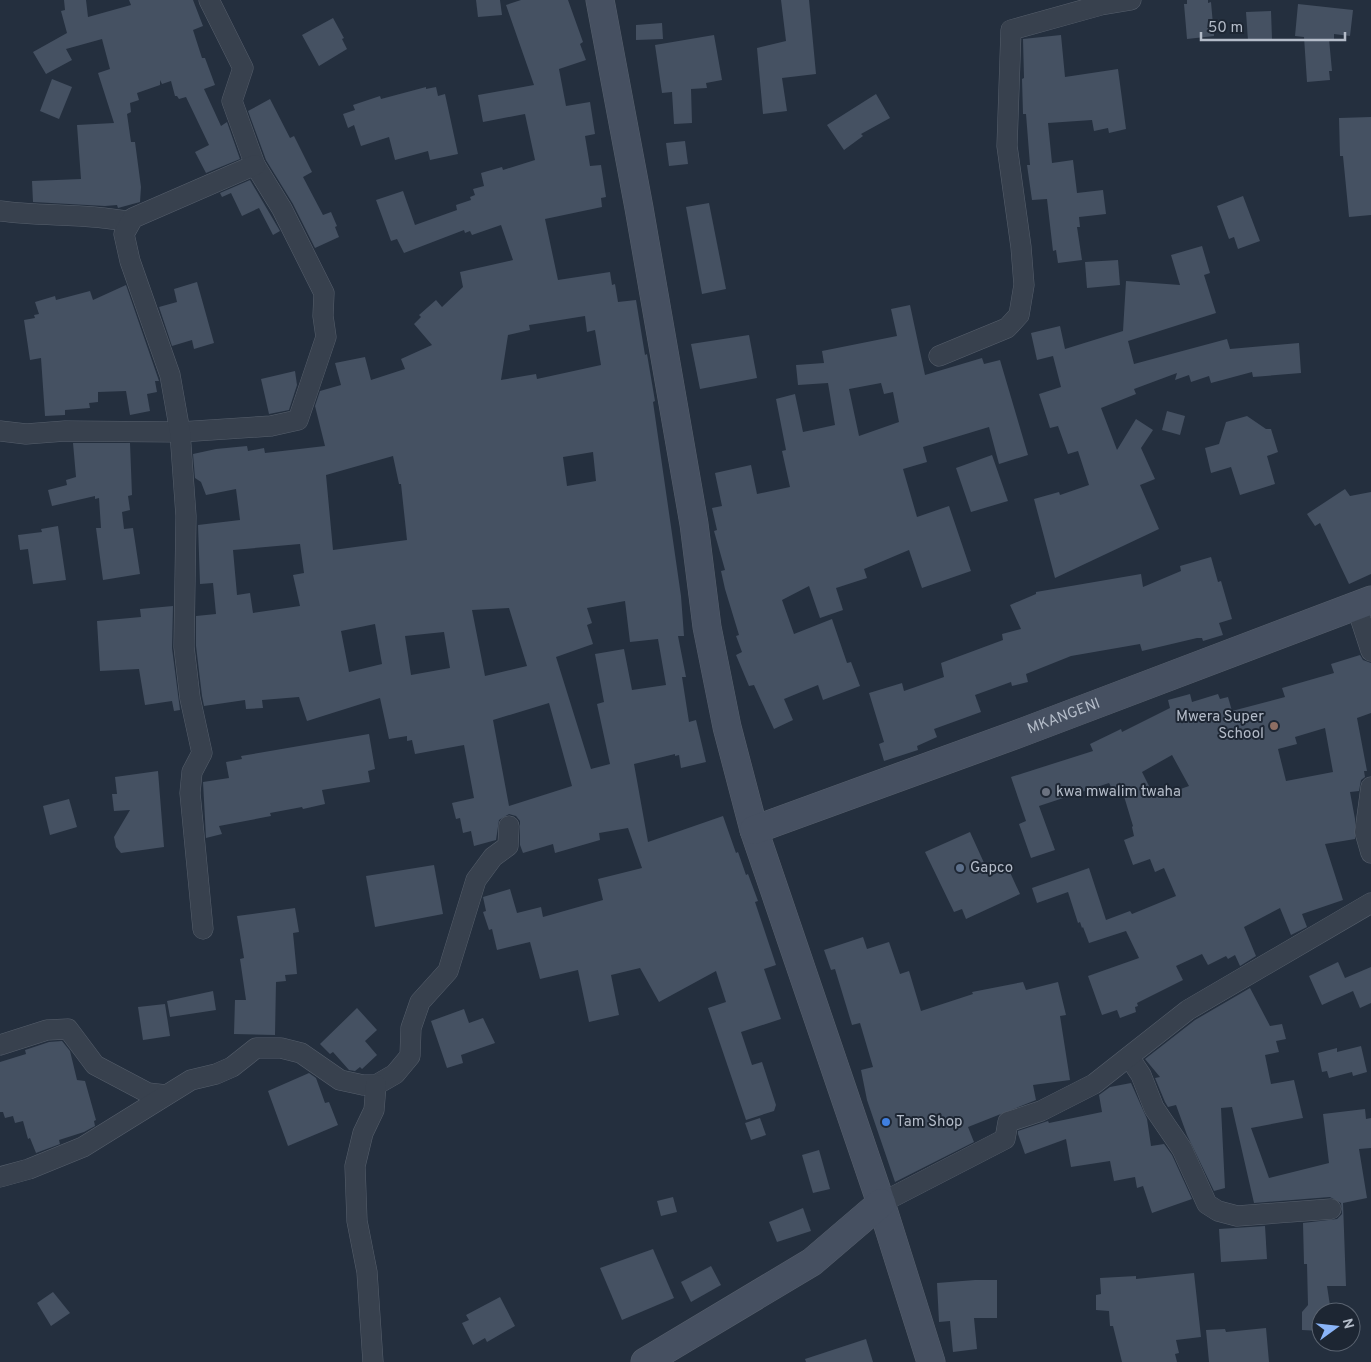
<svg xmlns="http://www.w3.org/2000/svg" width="1371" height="1362" font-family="Overpass,sans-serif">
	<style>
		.building { fill: #455162; fill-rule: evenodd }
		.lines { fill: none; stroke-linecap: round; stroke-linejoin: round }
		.street-casing { stroke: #565f6c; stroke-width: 21 }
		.secondary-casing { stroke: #565f6c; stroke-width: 29 }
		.street { stroke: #38414e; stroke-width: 20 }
		.secondary { stroke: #465061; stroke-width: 28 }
		.education-dot { fill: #8d6e63; stroke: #1d2633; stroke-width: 2 }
		.worship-dot { fill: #6b7280; stroke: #1d2633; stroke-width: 2 }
		.service-dot { fill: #5c6f8a; stroke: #1d2633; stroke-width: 2 }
		.shop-dot { fill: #3f7fe0; stroke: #1d2633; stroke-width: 2 }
		.labels { text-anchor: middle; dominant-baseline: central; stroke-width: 4; stroke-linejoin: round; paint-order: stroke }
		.street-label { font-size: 15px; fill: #b4bcc9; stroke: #1d2633 }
		.poi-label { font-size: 15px; fill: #b4bcc9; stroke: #1d2633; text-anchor: start }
	</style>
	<rect width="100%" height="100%" fill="#242f3e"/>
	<!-- building -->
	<g class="building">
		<path d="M64,0H86L88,17L131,5L129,0H193L203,26L193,30L202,58H205L215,85L204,89L221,126L227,122L240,159L206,173L195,152L209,145L186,97L179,99L177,96H175L171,81L162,84L160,80V85L137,93L139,100L130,103L131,112L127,114L131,142H135L141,187L140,202L118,208L117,205L105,206L33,202L32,181L81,179L77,125L114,123L98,73L110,69L102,39L66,49L72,60L46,74L33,52L67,33L61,11L65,10Z"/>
		<path d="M476,0H500L502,15L478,17Z"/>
		<path d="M521,0H568L583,42L580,44L586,60L559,69L566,106L590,102L595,134L585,136L590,166L601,165L606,197L601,198L602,207L545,219L558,280L610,272L612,285L615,284L618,302L636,300L645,355L647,354L655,401L653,402L681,596L684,636H678L686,677H682L689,722L696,720L706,762L681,768L679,755L675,756V754L634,764L648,842L723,816L736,853L738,852L746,875L748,874L758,901L755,902L776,965L764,969L781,1019L741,1032L752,1065L762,1062L776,1105L774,1111L746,1120L708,1008L726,1002L716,971L659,1002L640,968L611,975L619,1015L589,1022L578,970L540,979L530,942L497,950L492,929L489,930L483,912L486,911L483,897L510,889L517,913L541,907L543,917L603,900L598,879L642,868L628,828L599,833L600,840L555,853L553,844L523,853L520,845V821L516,816L509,814L499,820L496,840L474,846L471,831L463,833L460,818L456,819L452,803L474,798L464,745L415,754L412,740L407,741V736L389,739L380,698L307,721L299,697L262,700L263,708L246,709L245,700L204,706L202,696L196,646V616L216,614L213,583L200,584L198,525L240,520L236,489L206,495L201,482L195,478L193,454L216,449L247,446L248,451L264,448L265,453L325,446L315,406L320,391L341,385L335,363L365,357L371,380L405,369L401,359L432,345L414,324L421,317L419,315L436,300L442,307L463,287L460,272L513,260L501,225L472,235L470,231L465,233L464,230L404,253L397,239L391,241L376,200L403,191L415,225L457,210L456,205L471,200L470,197L475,195L473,189L484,186L481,173L502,167L503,170L535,160L525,114L483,122L478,95L534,85L506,5ZM585,316L587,332L595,330L601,365L537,379L536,374L501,380L508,335L530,330L529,325ZM593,452L596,481L567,486L563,457ZM393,456L399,484H401L407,540L333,550L326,475ZM300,544L304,573L293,575L300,606L253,613L250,593L237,595L233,550ZM625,601L630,642L658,639L666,685L632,690L624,649L595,654L604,702L597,704L610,764L591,769L556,657L593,644L587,625L592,623L587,608ZM509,608L527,666L485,676L472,610ZM375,624L382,664L349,672L341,631ZM444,632L450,668L411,675L405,636ZM549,703L572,786L509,806L493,720Z"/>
		<path d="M781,0H809L816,74L782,78L787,111L763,114L757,48L786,41Z"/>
		<path d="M1187,0H1208V3L1211,2L1214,36L1187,39L1184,4H1187Z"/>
		<path d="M1298,4L1353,10L1350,36L1334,34V40L1329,39L1332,71H1329L1330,80L1307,82L1304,37L1295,36Z"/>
		<path d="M1271,11L1272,39L1248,41L1246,12Z"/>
		<path d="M333,18L344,38L342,39L347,49L319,66L302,35Z"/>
		<path d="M662,23L663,39L636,40V25Z"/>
		<path d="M714,35L722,80L706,83L707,88L691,89L692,123L674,124L672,92L662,93L655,45Z"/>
		<path d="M1061,35L1065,77L1118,69L1126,129L1109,133L1108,128L1094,131L1092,120L1048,123L1052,163L1073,160L1077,193L1103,190L1106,214L1079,217L1080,227H1077L1082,260L1058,263L1056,250L1053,251L1047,199L1032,200L1027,165H1030L1026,114H1023L1022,79L1024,78L1023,39Z"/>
		<path d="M52,79L72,87L59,119L40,111Z"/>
		<path d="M426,87V89L436,87L438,96L445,94L458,154L430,160L428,151L395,160L389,137L361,146L354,125L348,128L343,114L355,110L353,105L380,96L381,99Z"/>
		<path d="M876,94L890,118L861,134L863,136L844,150L827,125Z"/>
		<path d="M270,99L290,138L294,136L312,172L303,177L323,215L331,212L337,226L335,227L339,237L315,248L293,204L266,160L248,111Z"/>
		<path d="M1371,117V215L1349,217L1343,156H1340L1339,118Z"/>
		<path d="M685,141L688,164L669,166L666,143Z"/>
		<path d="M250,180L280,231L273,235L259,208L242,216L231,193L222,197L220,193Z"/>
		<path d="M1243,196L1260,241L1238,249L1234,237L1229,239L1217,206Z"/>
		<path d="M709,203L726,289L702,294L686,207Z"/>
		<path d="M1202,246L1210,273L1204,275L1216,313L1128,341L1134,364L1227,339L1230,349L1299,343L1301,373L1253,377L1252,372L1211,383L1209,376L1191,382L1189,375L1175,380L1177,373L1134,389L1136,394L1101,408L1117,450L1136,419L1153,430L1141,448L1155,479L1140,485L1159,529L1055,578L1034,499L1059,492L1060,495L1089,485L1078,451L1068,454L1058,426L1050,428L1039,394L1061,387L1053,356L1037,360L1031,333L1060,326L1065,349L1123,331L1126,281L1180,285L1171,255Z"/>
		<path d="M1118,260L1120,285L1087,288L1085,262Z"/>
		<path d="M197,282L214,343L194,349L192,340L172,346L159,307L177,302L174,289Z"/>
		<path d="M126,285L158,378L159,381H155L157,392L147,394L150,411L130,415L126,391L98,392V402L89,403L90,408L65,410V415L45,416L41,358L30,360L24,320L35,318L34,315L39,314L35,302L55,296L56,300L90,291L93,300Z"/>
		<path d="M910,305L925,375L982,358L984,364L1000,360L1028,455L999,464L989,427L923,447L927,462L903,469L917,517L949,506L971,571L922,588L909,550L864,569L867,578L836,588L843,610L820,618L809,586L782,600L794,634L832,619L847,663L851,662L860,686L823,700L818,685L784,699L793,720L774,729L754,685L749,686L736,655L742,652L736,636L739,635L725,589L721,571L725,570L714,531L717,530L712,508L722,506L715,473L751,465L757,494L790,487L782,451L786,450L776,399L795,394L803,432L835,425L828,383L798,385L796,365L824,363L822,351L897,336L891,309ZM881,383L884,394L893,392L899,422L859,436L849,389Z"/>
		<path d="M749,335L757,378L700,389L691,344Z"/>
		<path d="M295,371L297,385L289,410L269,414L261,379Z"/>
		<path d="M1167,411L1185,416L1180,435L1162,430Z"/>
		<path d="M1247,416L1266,429H1271L1278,452L1267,456L1275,484L1240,495L1231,467L1211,473L1205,448L1219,444L1226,422Z"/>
		<path d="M73,443H130L132,495L128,496L130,510L122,512L124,529L133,528L140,574L103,580L96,528H101L99,498L95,499V496L52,506L48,490L67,485L66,480L76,477Z"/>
		<path d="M992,455L1008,501L971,512L956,468Z"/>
		<path d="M1345,489L1350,496L1371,492V574L1349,584L1320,523L1315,526L1307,514Z"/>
		<path d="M58,526L66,580L33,584L28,549L20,550L18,535L42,532L41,529Z"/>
		<path d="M1211,557L1218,582L1221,581L1232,619L1219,623L1223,635L1203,641L1202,638H1197L1142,651L1140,644L1071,656L1026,674L1028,682L1012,686L1011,682L975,695L981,712L934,729L937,737L917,746L918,750L884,761L879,744L884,742L869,693L902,683L904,691L944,677L941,663L1003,640L1002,634L1021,629L1010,605L1036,594V592L1141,574L1143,587L1181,571L1180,566Z"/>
		<path d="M173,606L172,648L180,710L174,711L172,701L145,705L139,669L100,671L97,621L141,617L140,609Z"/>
		<path d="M1360,655L1363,660L1371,663V713L1357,718L1367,771H1364L1365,777L1361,780L1359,791L1350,792L1355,819V839L1325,844L1343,900L1302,914L1307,927L1291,935L1280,908L1244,927L1256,956L1240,966L1235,955L1228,959L1226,956L1208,965L1202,954L1176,966L1183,980L1137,1003L1138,1006L1135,1007L1136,1012L1120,1018L1117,1010L1102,1015L1088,976L1139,958L1126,931L1089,943L1083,927L1082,928L1080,922L1078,923L1068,892L1037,903L1032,888L1089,868L1106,920L1130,911L1132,914L1176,896L1164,868L1155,872L1150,859L1133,865L1124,840L1134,836L1132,827L1133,826L1123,793L1116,796L1109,783L1039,806L1055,850L1031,858L1019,824L1026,821L1011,777L1093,751L1090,744L1121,729L1122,732L1170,708L1168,700L1190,694L1192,702L1218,694L1220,699L1228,697L1232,711L1285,697L1282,688L1334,673L1331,664ZM1325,728L1333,772L1286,781L1278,749L1297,744L1295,737ZM1172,755L1189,786L1155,798L1142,772Z"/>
		<path d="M369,734L375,769L368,771L370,782L322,790L325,804L303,809L302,807L270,813L271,816L219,826L222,834L206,838L203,782L229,778L226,762L242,759L241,756Z"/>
		<path d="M158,771L164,847L121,853L116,847L114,837L130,810L114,811L112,794H117L115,777Z"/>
		<path d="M69,799L77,827L50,835L43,806Z"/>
		<path d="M970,832L990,876L1008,868L1020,894L966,919L962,909L954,912L925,852Z"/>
		<path d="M434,865L443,914L375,927L366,876Z"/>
		<path d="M295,908L299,932L293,933L297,974L285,975L286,981L276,982L275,1035L234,1034L235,1000H246L240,959L244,958L237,916Z"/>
		<path d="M863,937L867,949L889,942L900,974L909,971L921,1011L973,994L972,992L1023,982L1026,990L1058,982L1066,1015L1060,1016L1070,1080L1033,1085L1036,1100L968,1127L974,1142L895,1182L867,1100L861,1070L873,1067L860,1023L852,1025L835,969L831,970L824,950Z"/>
		<path d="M1338,962L1345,978L1371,967V1003L1360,1008L1353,991L1322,1005L1309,976Z"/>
		<path d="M1250,988L1270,1026L1282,1024L1286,1039L1276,1041L1279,1052L1265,1055L1271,1084L1294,1080L1303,1118L1251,1128L1269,1178L1329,1163L1323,1114L1365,1109L1366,1119L1371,1118V1148L1359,1149L1367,1198L1343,1203L1346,1286H1327L1331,1312H1321V1331L1302,1330V1312L1308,1305L1307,1264H1304L1303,1223L1337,1219L1342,1214L1341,1203L1330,1197L1254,1203L1232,1107L1221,1108L1225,1188L1214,1191L1187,1135L1176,1105L1168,1107L1165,1102L1155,1078L1160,1077L1145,1059L1195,1020Z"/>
		<path d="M213,991L216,1010L170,1017L167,1001Z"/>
		<path d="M165,1004L170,1036L143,1040L138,1007Z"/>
		<path d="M357,1008L377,1030L365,1041L377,1055L362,1069L360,1067L355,1071L349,1070L333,1052L330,1054L320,1044Z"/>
		<path d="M464,1009L469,1023L483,1018L495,1043L461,1055L463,1063L447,1068L431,1021Z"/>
		<path d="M62,1041L70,1051L77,1080L85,1081L96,1120L94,1121L95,1126L84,1132L59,1140L60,1144L36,1153L30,1138L28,1139L23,1121L15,1123L13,1116L5,1118L3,1112H0V1062L26,1054L25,1050L49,1042Z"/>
		<path d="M1361,1046L1367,1072L1353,1076L1352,1072L1329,1078L1327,1071L1322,1072L1318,1053L1337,1048V1052Z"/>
		<path d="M309,1073L316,1078L325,1103L329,1102L338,1125L288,1146L268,1091Z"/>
		<path d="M1131,1083L1147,1119L1151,1146L1164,1144L1172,1155L1192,1199L1152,1213L1143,1186L1137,1188L1135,1177L1114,1181L1110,1161L1071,1167L1066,1139L1025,1154L1018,1134V1131L1048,1121L1049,1123L1102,1112L1099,1095L1110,1087Z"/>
		<path d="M760,1118L766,1135L751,1140L745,1123Z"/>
		<path d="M819,1150L830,1189L813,1193L802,1155Z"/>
		<path d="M673,1197L677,1212L661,1216L657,1201Z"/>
		<path d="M803,1208L811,1231L777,1242L769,1222Z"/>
		<path d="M1265,1226L1267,1259L1221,1262L1219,1229Z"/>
		<path d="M653,1249L674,1298L622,1320L600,1268Z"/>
		<path d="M711,1266L721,1285L691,1302L681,1282Z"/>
		<path d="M1194,1273L1201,1337L1176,1340L1179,1353L1175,1354L1177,1362H1122L1113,1326H1110L1109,1311L1096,1310V1295L1101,1294L1100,1278L1136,1276V1279Z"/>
		<path d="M975,1280H997V1318H974L977,1349L953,1352L950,1321L939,1322L937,1283Z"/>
		<path d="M53,1292L70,1313L51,1326L37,1303Z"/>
		<path d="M500,1297L515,1326L487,1342L485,1338L473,1345L462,1323L469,1320L466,1315Z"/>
		<path d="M1266,1328L1269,1362H1209L1206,1330L1225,1329L1226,1332Z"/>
		<path d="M866,1339L873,1362H806L805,1359Z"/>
	</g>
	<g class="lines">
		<!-- street casing -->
		<g class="street-casing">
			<g id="street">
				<path d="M0,211C44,217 87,213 130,222"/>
				<path d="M939,356L1007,328L1019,315L1024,285L1021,247L1007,146L1011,30L1101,5L1131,0"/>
				<path d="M0,431L26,434L65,431L180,432L271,426L298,420L326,337L323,316L324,293L282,209L255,165L232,101L243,68L209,0"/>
				<path d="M1356,605L1371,651"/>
				<path d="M1371,787L1365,832L1371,853"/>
				<path d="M203,929L190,793L192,772L202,753L190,698L184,647L186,516L180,432L170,375L130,261L124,234L133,218L255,165"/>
				<path d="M0,1045L47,1030L68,1029L95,1065L148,1093L166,1095"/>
				<path d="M1129,1057L1141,1075L1154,1108L1182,1149L1207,1204L1218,1211L1237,1216L1331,1209"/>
				<path d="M0,1177L29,1169L83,1147L191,1080L216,1074L232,1067L256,1048H281L301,1053L340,1080L363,1085H376L395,1074L410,1056L411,1028L420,1002L448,971L476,880L493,857L508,846L509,826"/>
				<path d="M881,1203L1005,1139L1008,1122L1041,1111L1094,1084L1188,1010L1371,903"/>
				<path d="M373,1362L367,1272L357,1221L355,1166L363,1133L374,1110L376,1085"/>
			</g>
		</g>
		<!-- secondary casing -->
		<g class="secondary-casing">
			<g id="secondary">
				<path d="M600,0L639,208L694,524L707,627L727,727L754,830L881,1203L931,1362"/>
				<path id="s1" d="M754,830L1023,732L1371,600"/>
				<path d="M645,1362L812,1262L881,1203"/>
			</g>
		</g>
		<!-- street -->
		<use href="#street" class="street"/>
		<!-- secondary -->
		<use href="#secondary" class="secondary"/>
	</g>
	<!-- markers -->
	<circle class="education-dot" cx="1274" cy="726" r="5"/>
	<circle class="worship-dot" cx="1046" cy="792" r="5"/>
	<circle class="service-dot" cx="960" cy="868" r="5"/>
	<circle class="shop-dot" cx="886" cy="1122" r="5"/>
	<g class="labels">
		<!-- street labels -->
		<g class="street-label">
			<text stroke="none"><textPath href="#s1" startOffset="330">MKANGENI</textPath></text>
		</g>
		<!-- poi labels -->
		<g class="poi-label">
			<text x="1264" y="717" text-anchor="end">Mwera Super<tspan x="1264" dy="17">School</tspan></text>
			<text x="1056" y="792">kwa mwalim twaha</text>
			<text x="970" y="868">Gapco</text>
			<text x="896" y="1122">Tam Shop</text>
		</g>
	</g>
	<!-- north arrow -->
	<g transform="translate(1336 1327) rotate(75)"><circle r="24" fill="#1d2633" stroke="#59626f"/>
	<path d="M0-4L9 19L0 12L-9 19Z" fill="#8ab4f8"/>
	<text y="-8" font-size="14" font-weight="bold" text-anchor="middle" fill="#b4bcc9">N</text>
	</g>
	<!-- scale -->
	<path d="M1201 32v8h144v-8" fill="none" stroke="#b4bcc9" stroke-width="2.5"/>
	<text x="1208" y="32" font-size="15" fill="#b4bcc9" stroke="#1d2633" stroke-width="4" paint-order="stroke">50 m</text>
</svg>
